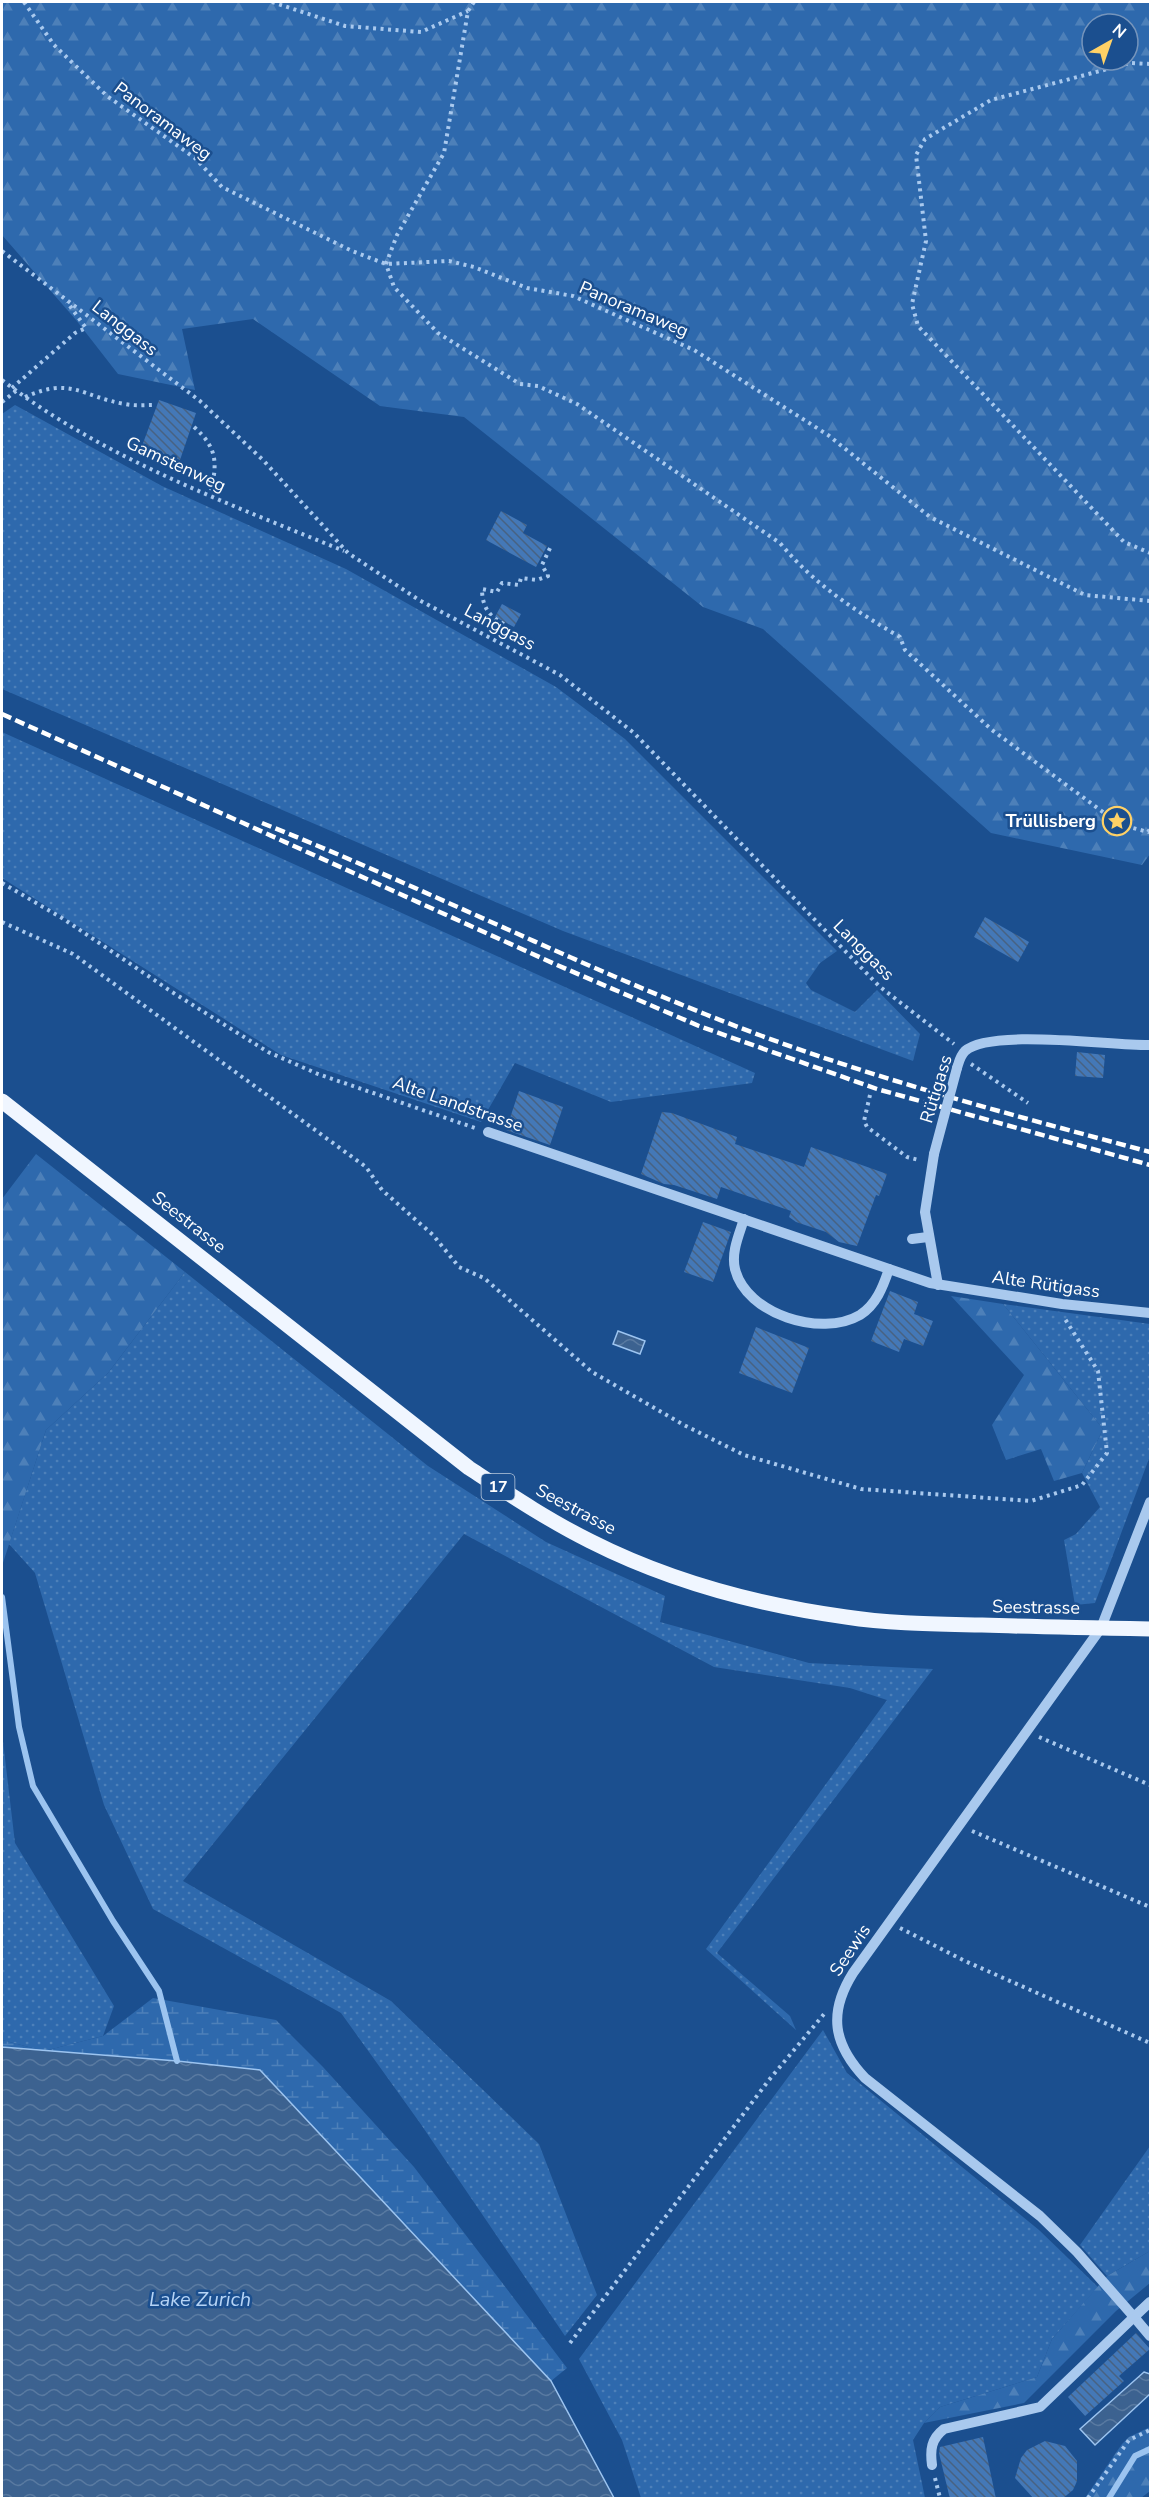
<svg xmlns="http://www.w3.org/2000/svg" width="1152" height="2500" font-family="'Nunito Sans',sans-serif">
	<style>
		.grass { fill: url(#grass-dots) }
		.forest { fill: url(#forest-firs); fill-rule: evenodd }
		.wetland { fill: url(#wetland-marsh) }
		.water { fill: url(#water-waves); stroke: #9cc4f0; stroke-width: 1.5 }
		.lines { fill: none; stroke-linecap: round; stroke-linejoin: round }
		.stream { stroke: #9cc4f0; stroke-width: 6 }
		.building { fill: url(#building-back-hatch) }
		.path { stroke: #a9c9ee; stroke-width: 4; stroke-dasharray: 3 4.5; stroke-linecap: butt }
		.minor { stroke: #a9c9ee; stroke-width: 10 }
		.major { stroke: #f0f6ff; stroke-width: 15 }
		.rail { stroke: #fff; stroke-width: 4.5; stroke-dasharray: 10 4.5; stroke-linecap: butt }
		.minor-bridge { stroke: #a9c9ee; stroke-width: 10 }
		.labels { text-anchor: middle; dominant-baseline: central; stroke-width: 5; stroke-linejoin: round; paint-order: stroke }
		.shield { fill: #1b4f8f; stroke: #bbcadd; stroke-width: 1.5 }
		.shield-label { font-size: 16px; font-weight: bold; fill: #fff }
		.street-label { font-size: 18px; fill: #fff; stroke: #1b4f8f }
		.poi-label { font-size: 18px; font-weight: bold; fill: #fff; stroke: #1b4f8f; text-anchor: end }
		.water-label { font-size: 20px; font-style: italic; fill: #b5d3f5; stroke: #1b4f8f }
	</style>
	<defs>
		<pattern id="grass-dots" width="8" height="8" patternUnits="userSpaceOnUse" patternTransform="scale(1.5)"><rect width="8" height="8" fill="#2e69ad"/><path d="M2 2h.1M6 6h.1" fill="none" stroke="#4d80b9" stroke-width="1.8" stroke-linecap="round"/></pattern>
		<pattern id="forest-firs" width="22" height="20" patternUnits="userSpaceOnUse" patternTransform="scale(1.5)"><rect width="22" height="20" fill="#2e69ad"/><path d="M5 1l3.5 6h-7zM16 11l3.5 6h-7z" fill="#4d80b9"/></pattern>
		<pattern id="wetland-marsh" width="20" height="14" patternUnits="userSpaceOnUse" patternTransform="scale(1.5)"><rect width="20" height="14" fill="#2e69ad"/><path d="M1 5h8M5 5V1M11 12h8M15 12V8" fill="none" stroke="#4d80b9"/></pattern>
		<pattern id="water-waves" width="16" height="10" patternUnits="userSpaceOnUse" patternTransform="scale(1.5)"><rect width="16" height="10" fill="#3c6290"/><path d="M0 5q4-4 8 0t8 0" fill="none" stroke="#597aa1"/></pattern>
		<pattern id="building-back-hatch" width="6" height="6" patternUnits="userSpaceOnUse" patternTransform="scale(1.5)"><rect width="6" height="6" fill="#4478b7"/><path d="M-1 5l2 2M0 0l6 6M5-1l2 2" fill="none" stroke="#486282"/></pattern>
	</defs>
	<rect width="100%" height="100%" fill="#1b4f8f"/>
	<!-- grass -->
	<g class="grass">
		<path d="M15,405L162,486L346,569L556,687L625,739L837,951L820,963L806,983L811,990L855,1012L877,990L920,1034L913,1061L563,931L2,689V414Z"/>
		<path d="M2,732L755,1073L752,1083L611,1102L515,1063L481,1122L281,1055L2,878Z"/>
		<path d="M185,1272L428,1466L546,1542L665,1596L660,1622L809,1663L933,1669L717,1953L790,2016L796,2030L706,1949L887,1700L850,1688L714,1667L464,1534L183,1881L391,2001L539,2144L597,2295L565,2336L420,2123L341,2013L153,1909L104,1805L35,1573L9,1544L46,1430L108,1373Z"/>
		<path d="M1003,1304L1150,1324V1456L1095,1603L1075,1605L1064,1540L1076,1534L1100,1507L1082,1473L1103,1429Z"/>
		<path d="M2,1733L15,1843L114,2006L103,2036L44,2051L2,2040Z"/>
		<path d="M823,2030L847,2073L1039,2230L1098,2287L1052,2339L1037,2377L940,2407L924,2423L913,2440L925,2498H641L622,2440L579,2359Z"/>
		<path d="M1150,2146V2251L1107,2276L1080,2245Z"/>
	</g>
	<!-- forest -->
	<g class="forest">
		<path d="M2,2H1150V854L1142,865L991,833L763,629L703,607L464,417L380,406L253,319L182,329L195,390L118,374L76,320L2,235ZM1092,24H1128V60H1092Z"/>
		<path d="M36,1154L185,1272L108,1373L46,1430L2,1566V1199Z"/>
		<path d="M951,1296L1003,1304L1103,1429L1082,1473L1054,1481L1041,1449L1006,1460L992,1425L1024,1375Z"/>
		<path d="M1150,2251V2283L1116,2311L1024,2403L924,2423L940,2407L1037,2377L1052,2339L1107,2276Z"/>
		<path d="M1150,2427V2491L1141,2498H1085L1122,2444L1129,2437Z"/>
	</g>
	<!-- wetland -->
	<path class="wetland" d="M153,1998L276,2020L323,2067L414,2167L567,2368L551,2381L540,2382L2,2071V2040L44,2051L103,2036Z"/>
	<!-- water -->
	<g class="water">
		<path d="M618,1331L645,1341L640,1354L613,1344Z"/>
		<path d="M2,2047L177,2061L260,2070L551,2381L614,2498H2Z"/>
		<path d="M1144,2372L1150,2374V2394L1095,2445L1080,2429Z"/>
	</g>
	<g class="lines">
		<!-- stream -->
		<g class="stream">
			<path d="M2,1597L19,1727L33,1786L113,1921L159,1991L177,2061"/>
			<path d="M1109,2498L1135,2456L1150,2449"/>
		</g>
	</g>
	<!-- building -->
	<g class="building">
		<path d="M159,400L196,413L180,460L142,446Z"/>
		<path d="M501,511L527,525L523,533L547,546L536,567L486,540Z"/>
		<path d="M502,604L521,614L514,627L495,617Z"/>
		<path d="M985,917L1029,942L1018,962L974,937Z"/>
		<path d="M1077,1052L1105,1055L1103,1078L1075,1076Z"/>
		<path d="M519,1091L563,1107L550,1145L506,1130Z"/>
		<path d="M662,1112L672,1113L737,1137L735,1144L804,1167L811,1147L887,1174L879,1196L876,1195L857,1246L839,1242L826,1232L796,1222L789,1217L791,1211L721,1187L717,1199L674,1185L664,1184L641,1174Z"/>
		<path d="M703,1222L731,1232L713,1282L684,1272Z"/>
		<path d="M890,1291L918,1302L914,1314L933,1321L923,1346L904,1339L899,1352L871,1341Z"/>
		<path d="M756,1327L809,1348L792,1393L739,1373Z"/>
		<path d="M1136,2333L1150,2349L1119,2376L1124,2381L1085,2416L1068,2397Z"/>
		<path d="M983,2437L996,2499H950L939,2453L940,2447Z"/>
		<path d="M1045,2441L1065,2446L1077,2461V2481L1073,2490L1062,2499H1034L1015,2478L1021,2458L1027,2450Z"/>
	</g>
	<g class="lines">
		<!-- path -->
		<g class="path">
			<path d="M24,2L54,45L107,96L195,158L222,187L352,251L386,264L449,261L474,267L527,288L573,296L694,350L828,435L930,517L1085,595L1150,601"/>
			<path d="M272,2L345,26L421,32L468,11"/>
			<path d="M474,2L468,11L444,153L397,235L386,264L394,287L438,333L520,384L538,386L577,404L780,543C815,585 854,610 900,637L905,650L992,730L1111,818L1133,828L1148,832L1150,829"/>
			<path d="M1150,64L1130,63L991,100L925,139L916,155L926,241L912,304L918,326L1124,542L1150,553"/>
			<path d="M2,251L200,401L263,460L348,553L419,600L560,675L634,733L879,986L954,1044"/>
			<path d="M2,380C103,458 227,503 344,551"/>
			<path d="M12,388L75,333L86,328L67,302"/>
			<path d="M25,397C72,376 82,397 125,404C134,406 144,405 153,405"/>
			<path d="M2,402L16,391"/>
			<path d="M194,427C219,449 217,465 210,495"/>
			<path d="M504,624C489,617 482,606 482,589L497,592L502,583L519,585L521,578L537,580L548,576L542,565L551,546"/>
			<path d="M2,883L62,918L172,992L268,1052L318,1074L475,1128"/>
			<path d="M2,922L73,954L366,1167L382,1190L433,1235L459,1267L484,1278L592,1372L682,1424L744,1455L861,1489L1031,1501L1082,1485L1107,1453L1098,1371L1065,1319"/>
			<path d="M971,1064L1028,1103"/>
			<path d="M870,1095L864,1121L867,1127L907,1157L919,1160"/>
			<path d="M1039,1737L1150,1785"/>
			<path d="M972,1831L1150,1907"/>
			<path d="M900,1928L965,1961L1150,2043"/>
			<path d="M570,2343L769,2080L824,2014"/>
			<path d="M935,2478L940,2498"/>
			<path d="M1088,2498L1129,2440L1150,2430"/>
		</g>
		<!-- minor -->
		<g class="minor">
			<path d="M957,1068C959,1062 960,1056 965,1051C990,1028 1113,1046 1150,1045"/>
			<path d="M488,1132L930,1283L1062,1304L1150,1313"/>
			<path d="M934,1154L925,1212L938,1285"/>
			<path d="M744,1219C739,1235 731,1252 735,1269C746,1314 821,1338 860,1315C876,1305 883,1287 889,1269"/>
			<path d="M912,1239L928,1237"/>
			<path d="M1150,2302L1134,2317L1150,2336"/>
			<path d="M932,2465C930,2450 931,2439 944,2429L1040,2407L1134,2317L1077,2252L1040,2216L865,2078C833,2044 828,2013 853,1973L1101,1628L1150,1502"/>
		</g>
		<!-- major -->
		<path class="major" d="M2,1101L469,1468C509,1494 548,1520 590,1541C669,1581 759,1605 846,1617C891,1624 937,1624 982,1625C1038,1627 1094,1628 1150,1629"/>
		<!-- rail -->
		<g class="rail">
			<path d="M2,714L557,965L699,1026L877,1089L1150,1165"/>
			<path d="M262,823C430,890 592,973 762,1036C889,1083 1020,1117 1150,1152"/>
		</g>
		<!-- minor-bridge -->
		<path class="minor-bridge" d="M934,1154L957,1068"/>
	</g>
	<!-- icons -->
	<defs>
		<g id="sight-ring" transform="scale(1.5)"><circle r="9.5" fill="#1b4f8f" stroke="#ffd166" stroke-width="1.5"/><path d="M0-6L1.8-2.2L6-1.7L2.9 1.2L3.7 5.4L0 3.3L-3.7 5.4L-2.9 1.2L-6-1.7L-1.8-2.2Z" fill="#ffd166"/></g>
	</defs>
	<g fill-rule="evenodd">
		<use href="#sight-ring" x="1117" y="821"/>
	</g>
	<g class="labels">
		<!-- shield labels -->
		<rect class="shield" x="481.5" y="1474" width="33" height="26" rx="4.5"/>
		<g class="shield-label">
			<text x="498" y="1487">17</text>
		</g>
		<!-- street labels -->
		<g class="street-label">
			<text transform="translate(163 121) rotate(37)">Panoramaweg</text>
			<text transform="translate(634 309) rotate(23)">Panoramaweg</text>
			<text transform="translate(125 328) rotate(38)">Langgass</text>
			<text transform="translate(176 464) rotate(25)">Gamstenweg</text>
			<text transform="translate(500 627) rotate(28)">Langgass</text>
			<text transform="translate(864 950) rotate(45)">Langgass</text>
			<text transform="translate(936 1089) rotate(-73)">Rütigass</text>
			<text transform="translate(458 1104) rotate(19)">Alte Landstrasse</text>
			<text transform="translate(189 1222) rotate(38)">Seestrasse</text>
			<text transform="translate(1046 1284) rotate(8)">Alte Rütigass</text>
			<text transform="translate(576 1509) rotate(28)">Seestrasse</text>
			<text transform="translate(1036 1607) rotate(1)">Seestrasse</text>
			<text transform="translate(850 1950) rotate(-56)">Seewis</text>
		</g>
		<!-- poi labels -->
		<g class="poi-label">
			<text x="1096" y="821">Trüllisberg</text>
		</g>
		<!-- water labels -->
		<g class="water-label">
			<text x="200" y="2299">Lake Zurich</text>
		</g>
	</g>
	<!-- border -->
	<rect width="1152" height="2500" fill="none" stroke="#ffffff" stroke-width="6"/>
	<!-- north arrow -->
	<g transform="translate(1110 42) rotate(40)"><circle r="28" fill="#1b4f8f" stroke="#7695bc" stroke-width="1.5"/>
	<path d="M0-4.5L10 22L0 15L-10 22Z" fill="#ffd166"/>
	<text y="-9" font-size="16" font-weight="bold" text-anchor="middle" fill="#ffffff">N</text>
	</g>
</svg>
